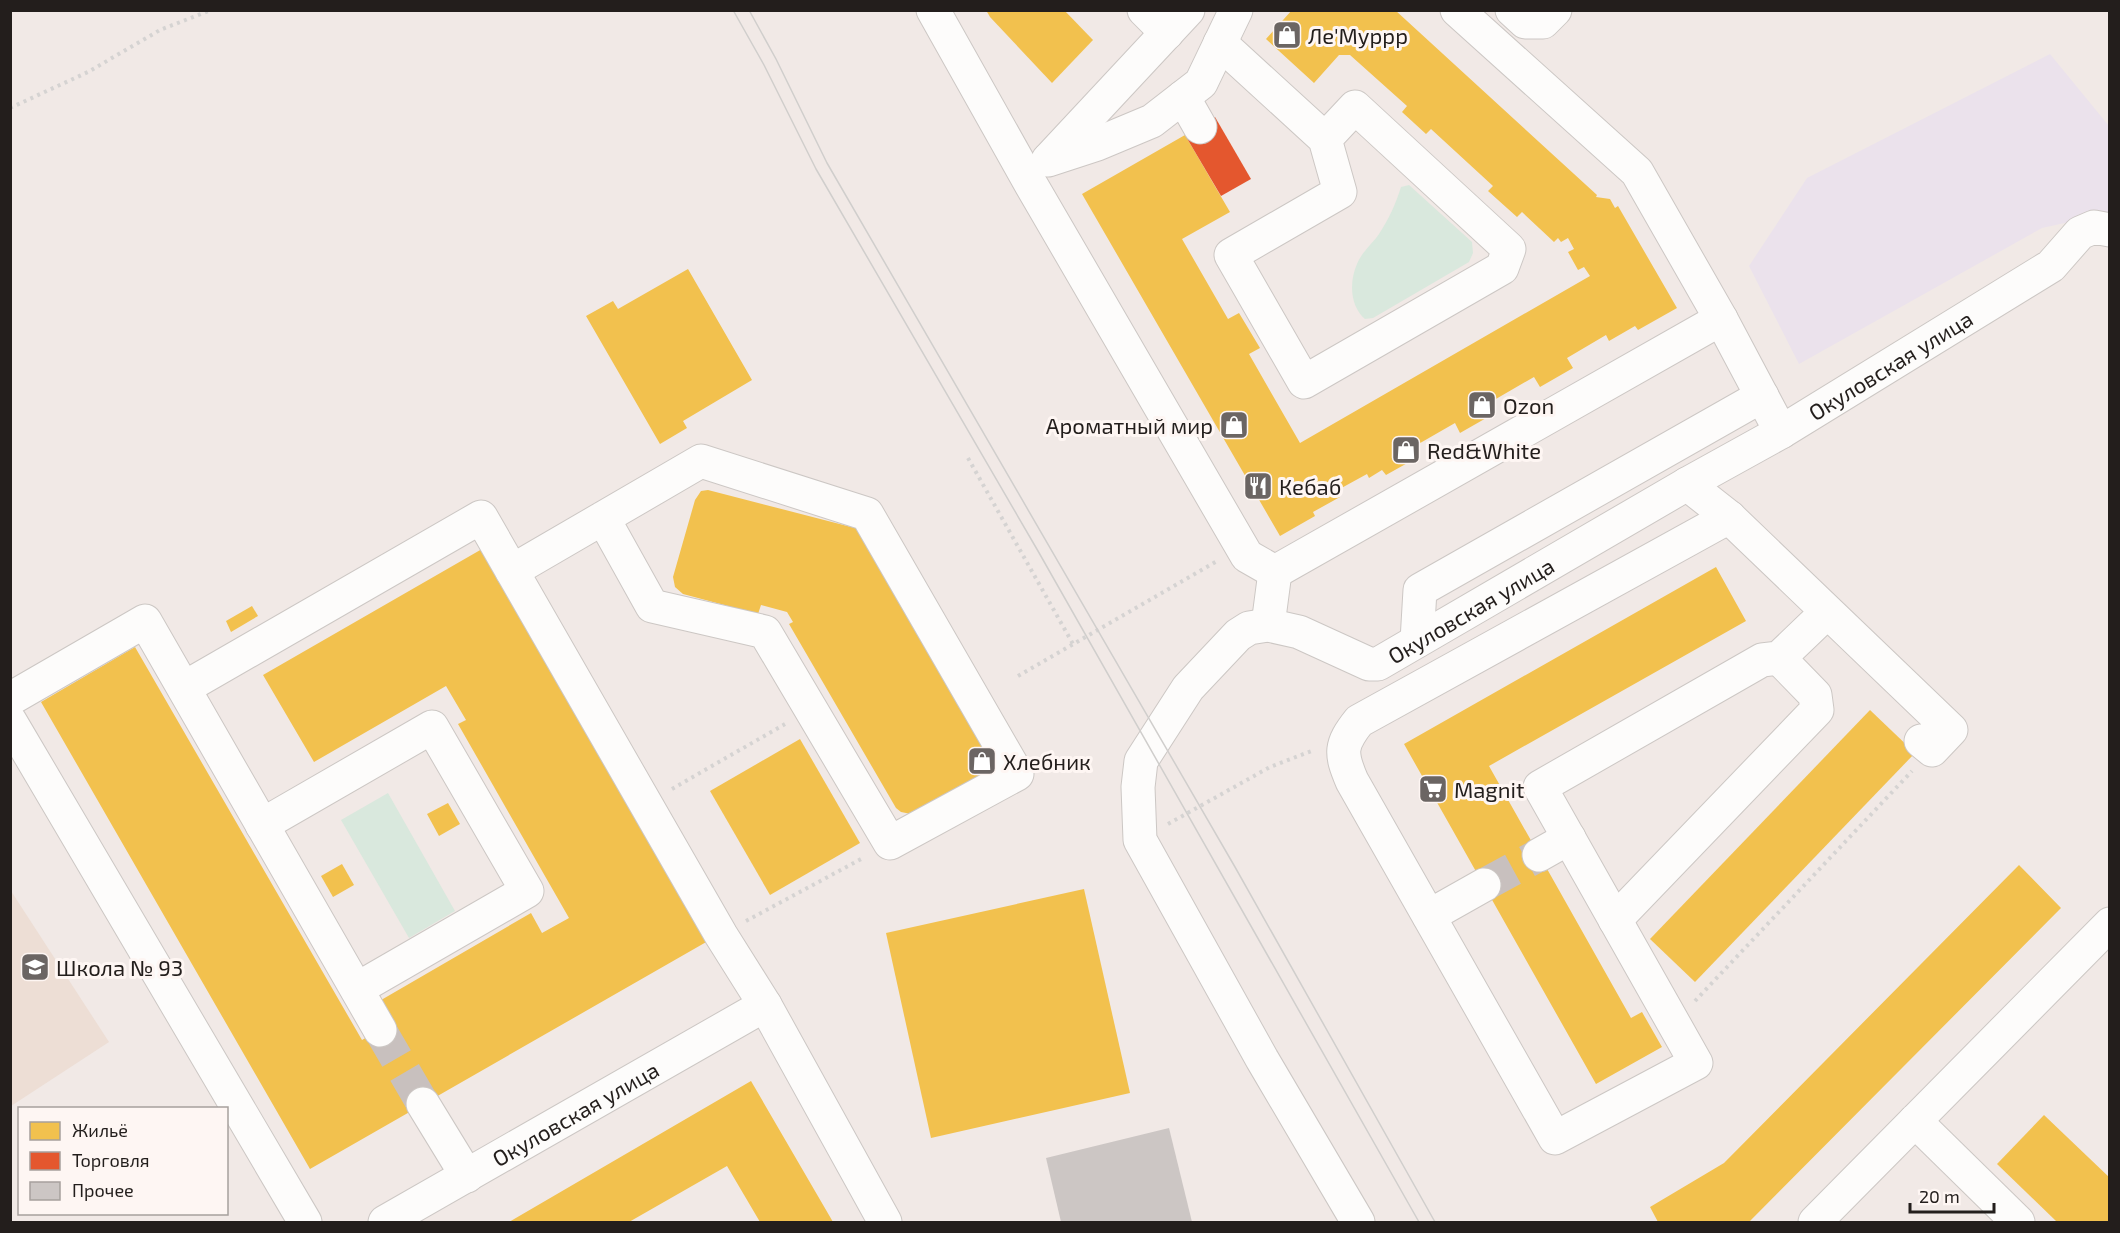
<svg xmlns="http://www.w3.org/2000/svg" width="2120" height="1233" font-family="'Exo 2',sans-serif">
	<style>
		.industrial { fill: #ebe2ec }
		.education { fill: #edded5 }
		.green { fill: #d9e8dd }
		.homes { fill: #f2c14e }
		.shops { fill: #e4572e }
		.building { fill: #ccc6c4 }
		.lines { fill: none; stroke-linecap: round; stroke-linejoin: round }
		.minor-tunnel { stroke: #c8c0be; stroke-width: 33; stroke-dasharray: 33 16; stroke-linecap: butt }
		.minor-casing { stroke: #ccc7c4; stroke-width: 35 }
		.path { stroke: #d5d3d2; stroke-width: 4; stroke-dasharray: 3 4.5; stroke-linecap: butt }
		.minor { stroke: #fdfcfb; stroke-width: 33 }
		.tram { stroke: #d0cecc; stroke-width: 1.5 }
		.labels { text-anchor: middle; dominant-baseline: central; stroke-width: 6; stroke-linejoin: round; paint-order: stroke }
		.poi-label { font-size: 22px; fill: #231e1c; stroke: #fef6f3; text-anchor: start }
		.street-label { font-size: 22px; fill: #231e1c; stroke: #fef6f3 }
	</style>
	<rect width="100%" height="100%" fill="#f1e9e6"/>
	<!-- industrial -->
	<path class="industrial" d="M2050,54L2109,126L2110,213L2042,228L1799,364L1749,266L1807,178Z"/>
	<!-- education -->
	<path class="education" d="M11,891L109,1042L11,1106H10Z"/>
	<!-- green -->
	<g class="green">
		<path d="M1409,185L1472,242L1473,253L1469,262L1373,318L1365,319C1350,306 1349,282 1357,264C1361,253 1373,243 1379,234C1389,219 1396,203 1401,187Z"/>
		<path d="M388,793L455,911L409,938L341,820Z"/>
	</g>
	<!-- homes -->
	<g class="homes">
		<path d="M986,10H1064L1093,40L1052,83L990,17Z"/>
		<path d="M1292,10H1395L1597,195L1596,197L1610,199L1615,208L1618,206L1677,308L1638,330L1635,326L1609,341L1606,335L1567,358L1573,368L1540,387L1534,377L1489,403L1495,413L1460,433L1455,423L1415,446L1420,456L1386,475L1382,470L1369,478L1367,474L1336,491L1340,497L1313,512L1315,516L1280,536L1082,194L1185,135L1230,212L1182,239L1228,319L1239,313L1260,348L1249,354L1300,443L1590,276L1584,267L1578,270L1568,252L1574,249L1568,238L1561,242L1558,238L1554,242L1522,212L1517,217L1488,191L1493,186L1431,129L1426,134L1402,112L1407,106L1350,55H1339L1314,83L1266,39Z"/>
		<path d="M688,269L752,380L683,421L687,428L660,444L586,316L613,301L618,309Z"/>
		<path d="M708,490L859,529L990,757V764L984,773L911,814L901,812L896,808L789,624L793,622L787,612L761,605L758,614L683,594L675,587L673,577L695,500L701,491Z"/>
		<path d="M482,549L708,941L310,1169L41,702L135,647L362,1040L388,1025L376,1003L531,913L542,933L569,918L458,724L466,720L446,686L314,762L263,675Z"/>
		<path d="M1716,567L1746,621L1489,766L1631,1018L1642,1012L1662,1047L1596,1084L1404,744Z"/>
		<path d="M252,606L258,616L231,632L226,621Z"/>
		<path d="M1870,710L1915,753L1695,982L1650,939Z"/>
		<path d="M800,739L860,843L770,895L710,791Z"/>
		<path d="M448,803L460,824L439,836L427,814Z"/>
		<path d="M342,864L354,885L333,897L321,876Z"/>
		<path d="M2019,865L2061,908L1749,1222H1658L1650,1207L1724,1163Z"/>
		<path d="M1084,889L1130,1093L931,1138L886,933Z"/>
		<path d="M751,1081L833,1222H760L727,1166L629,1222H509Z"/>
		<path d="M2044,1115L2110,1178V1222H2057L1997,1164Z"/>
	</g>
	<!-- shops -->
	<path class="shops" d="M1215,117L1251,179L1221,196L1185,135Z"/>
	<!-- building -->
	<path class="building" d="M1169,1128L1192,1222H1061L1046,1158Z"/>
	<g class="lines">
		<!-- minor-tunnel -->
		<g class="minor-tunnel">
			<path d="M1484,885L1539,855"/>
			<path d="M380,1030L423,1104"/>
		</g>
		<!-- minor casing -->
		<g class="minor-casing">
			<g id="minor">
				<path d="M933,10L1029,181L1247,556L1275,572L1721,319"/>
				<path d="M1144,10L1167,33"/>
				<path d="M1457,10L1637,172L1721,319L1781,432"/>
				<path d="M1512,10L1525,22H1543L1555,10"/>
				<path d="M1220,43L1325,139L1355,107L1509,249L1502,268L1304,382L1231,255L1340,192L1325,139"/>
				<path d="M1183,97L1200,127"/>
				<path d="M1050,158L1188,10"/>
				<path d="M1048,160L1097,144L1152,121L1201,83L1236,10"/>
				<path d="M1687,484L1729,517L1951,730L1932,750L1921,741"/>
				<path d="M1729,517L1359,721C1340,745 1340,753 1352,781L1555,1138L1696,1063L1540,787L1762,660L1779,658L1827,612"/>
				<path d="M512,571L701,461L867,514L1017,774L890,843L765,632L652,606L603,518"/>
				<path d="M1268,625L1275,572"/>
				<path d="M1417,641L1420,590L1762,396"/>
				<path d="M184,688L481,517L721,935L765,1005L885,1222"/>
				<path d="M10,699L145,621L380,1030"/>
				<path d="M10,721L305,1222"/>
				<path d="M262,825L432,727L527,891L357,989"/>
				<path d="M1539,855L1569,838"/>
				<path d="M1429,916L1484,885"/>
				<path d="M1615,920L1817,710L1815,695L1779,658"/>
				<path d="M423,1104L467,1176"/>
				<path d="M1915,1121L2018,1222"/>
				<path id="s1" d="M385,1222L765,1005"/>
				<path id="s2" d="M1358,1222L1262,1059L1140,840L1138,787L1141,761L1188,688L1238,635L1249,628L1268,625L1299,632L1369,664H1378L1687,484L1781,432L2051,266L2080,233L2094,227L2110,230"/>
				<path d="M1815,1222L2110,924"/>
			</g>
		</g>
		<!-- path -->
		<g class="path">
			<path d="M10,108L88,72L160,30L211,10"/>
			<path d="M968,458L1073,644"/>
			<path d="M1018,676L1217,561"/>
			<path d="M1043,766L1066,759"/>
			<path d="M672,789L785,724"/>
			<path d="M1168,824L1270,767L1314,750"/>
			<path d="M746,921L863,858"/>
			<path d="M1695,1001L1912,771"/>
		</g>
		<!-- minor -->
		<use href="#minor" class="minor"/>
		<!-- tram -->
		<g class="tram">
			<path d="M733,10L764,65L816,169L1038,551L1419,1222"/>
			<path d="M749,10L776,59L827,163L1235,867L1435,1222"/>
		</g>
	</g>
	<!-- icons -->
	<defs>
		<g id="shop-square" transform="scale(1.5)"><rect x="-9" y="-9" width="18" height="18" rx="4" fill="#6b6563" stroke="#fef6f3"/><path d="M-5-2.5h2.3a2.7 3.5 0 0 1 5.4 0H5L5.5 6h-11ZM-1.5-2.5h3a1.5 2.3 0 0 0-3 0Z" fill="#fff"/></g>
		<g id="restaurant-square" transform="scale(1.5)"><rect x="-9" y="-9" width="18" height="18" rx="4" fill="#6b6563" stroke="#fef6f3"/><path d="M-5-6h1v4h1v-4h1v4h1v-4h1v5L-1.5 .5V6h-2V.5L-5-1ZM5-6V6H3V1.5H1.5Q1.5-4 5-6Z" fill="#fff"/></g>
		<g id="supermarket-square" transform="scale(1.5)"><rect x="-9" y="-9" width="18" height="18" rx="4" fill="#6b6563" stroke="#fef6f3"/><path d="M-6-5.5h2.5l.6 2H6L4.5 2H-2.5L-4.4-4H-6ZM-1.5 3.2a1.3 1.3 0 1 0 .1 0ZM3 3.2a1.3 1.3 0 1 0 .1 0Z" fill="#fff"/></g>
		<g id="school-square" transform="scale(1.5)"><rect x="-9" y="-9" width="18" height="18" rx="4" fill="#6b6563" stroke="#fef6f3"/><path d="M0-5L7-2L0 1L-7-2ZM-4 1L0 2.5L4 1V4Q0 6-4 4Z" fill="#fff"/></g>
	</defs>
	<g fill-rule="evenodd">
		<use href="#shop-square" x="1287" y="35"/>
		<use href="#shop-square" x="1482" y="405"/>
		<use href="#shop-square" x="1234" y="425"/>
		<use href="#shop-square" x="1406" y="450"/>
		<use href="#restaurant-square" x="1258" y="486"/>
		<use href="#shop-square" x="982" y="761"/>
		<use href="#supermarket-square" x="1433" y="789"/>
		<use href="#school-square" x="35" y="967"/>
	</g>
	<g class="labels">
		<!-- poi labels -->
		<g class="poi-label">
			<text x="1308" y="35">Ле'Муррр</text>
			<text x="1503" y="405">Ozon</text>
			<text x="1213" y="425" text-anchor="end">Ароматный мир</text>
			<text x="1427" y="450">Red&amp;White</text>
			<text x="1279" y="486">Кебаб</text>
			<text x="1003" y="761">Хлебник</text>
			<text x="1454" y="789">Magnit</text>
			<text x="56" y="967">Школа № 93</text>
		</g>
		<!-- street labels -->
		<g class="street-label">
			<text stroke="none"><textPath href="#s2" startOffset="1422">Окуловская улица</textPath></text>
			<text stroke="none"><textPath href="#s2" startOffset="936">Окуловская улица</textPath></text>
			<text stroke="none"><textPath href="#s1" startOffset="219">Окуловская улица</textPath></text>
		</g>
	</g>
	<!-- border -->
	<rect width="2120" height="1233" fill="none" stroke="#231e1c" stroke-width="24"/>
	<!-- legend -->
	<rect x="18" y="1107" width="210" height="108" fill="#fef6f3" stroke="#a6a09d" stroke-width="1.5"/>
	<rect x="30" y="1122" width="30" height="18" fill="#f2c14e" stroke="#a6a09d" stroke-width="1.5"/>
	<text x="72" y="1137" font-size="18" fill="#231e1c">Жильё</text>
	<rect x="30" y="1152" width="30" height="18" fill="#e4572e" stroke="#a6a09d" stroke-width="1.5"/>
	<text x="72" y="1167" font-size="18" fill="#231e1c">Торговля</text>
	<rect x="30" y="1182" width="30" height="18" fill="#ccc6c4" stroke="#a6a09d" stroke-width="1.5"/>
	<text x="72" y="1197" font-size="18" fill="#231e1c">Прочее</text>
	<!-- scale -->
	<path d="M1910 1203v9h84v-9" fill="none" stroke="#231e1c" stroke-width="3"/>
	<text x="1919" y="1203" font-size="18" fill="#231e1c" stroke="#fef6f3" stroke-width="4.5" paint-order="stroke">20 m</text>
</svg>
